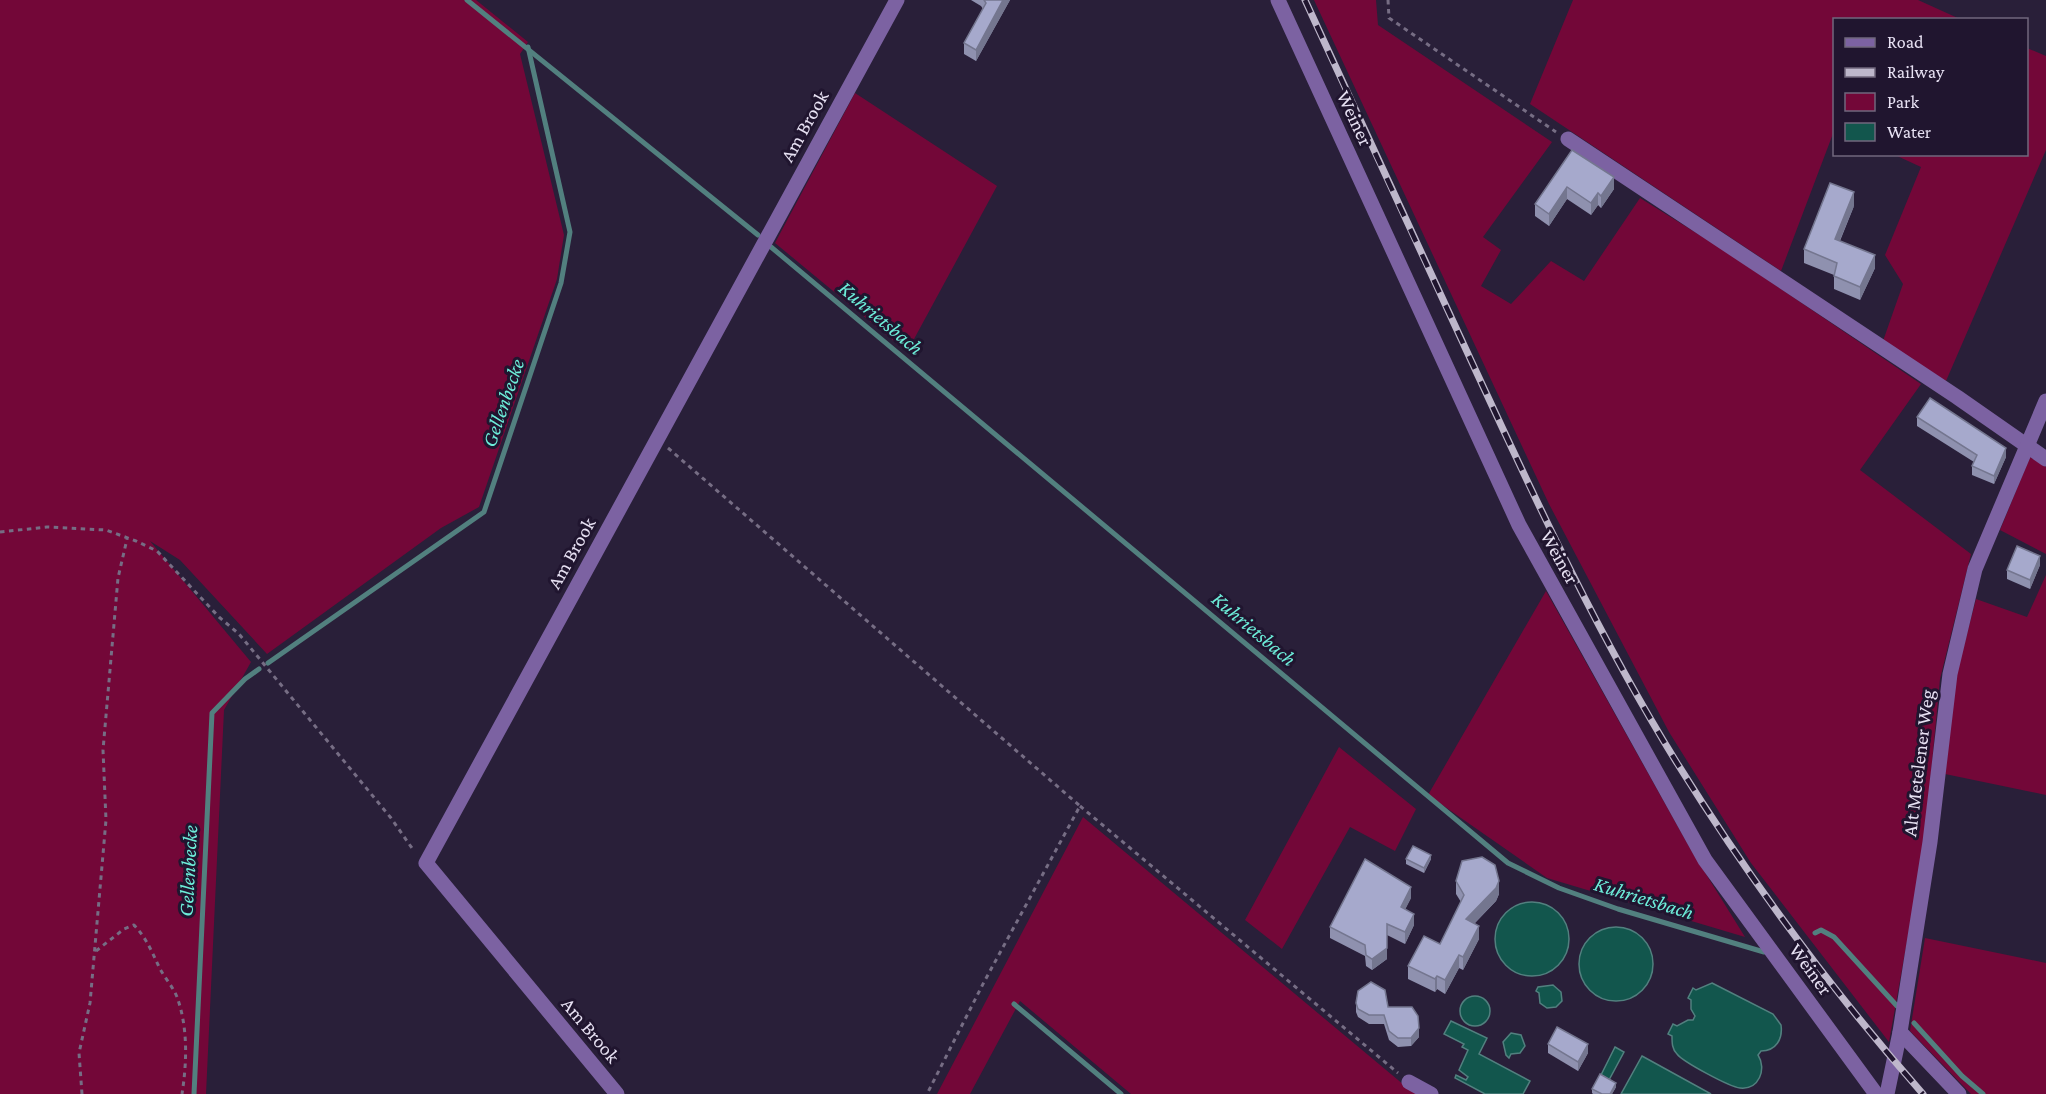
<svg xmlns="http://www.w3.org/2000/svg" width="2046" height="1094" font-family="'Crimson Pro',serif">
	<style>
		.green { fill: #730738 }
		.water { fill: #12564d; stroke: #52807f; stroke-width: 1.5 }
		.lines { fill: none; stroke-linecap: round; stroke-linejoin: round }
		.stream { stroke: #52807f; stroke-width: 5 }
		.path { stroke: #766d84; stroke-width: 3; stroke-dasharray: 4.5 4.5; stroke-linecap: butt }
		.minor { stroke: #7c62a2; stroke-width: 15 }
		.rail-casing { stroke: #beb7cb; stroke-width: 7 }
		.rail { stroke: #20152f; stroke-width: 4.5; stroke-dasharray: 14; stroke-linecap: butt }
		.wall { fill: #8f91af }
		.shaded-wall { fill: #74768f }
		.building { fill: #a6a9cc; stroke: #74768f; stroke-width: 1.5 }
		.labels { text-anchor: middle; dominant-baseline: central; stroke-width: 6; stroke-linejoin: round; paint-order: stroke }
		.street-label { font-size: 20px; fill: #e7e1f3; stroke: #20152f }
		.water-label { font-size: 21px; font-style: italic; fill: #6dedd9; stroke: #20152f }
	</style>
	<rect width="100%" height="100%" fill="#291f39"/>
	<!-- green -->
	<g class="green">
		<path d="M0,0H476L528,42L520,54L564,235L557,279L479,507L441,528L267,654L180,560L150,541L251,662L224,710L206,1094H0Z"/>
		<path d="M1314,0H1376L1378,25L1552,142L1483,237L1501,250L1481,286L1511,304L1551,261L1584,281L1640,198L1722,249L1921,384L1860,470L1971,554L1940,679L1924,846L1889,1042L1751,863L1669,732L1549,504Z"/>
		<path d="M1573,0H1918L1960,19L1834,20V131L1781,271L1530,104Z"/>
		<path d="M2027,48L2046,56V150L1946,381L1883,341L1903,284L1885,255L1921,167L1895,155L2026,154Z"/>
		<path d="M855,93L997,186L907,352L775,243Z"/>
		<path d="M2030,457L2046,467V554L2000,530Z"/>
		<path d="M2046,575V795L1945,774L1956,676L1976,599L2027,617Z"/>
		<path d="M1546,591L1691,850L1745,937L1547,878L1428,795Z"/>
		<path d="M1339,747L1416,809L1395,851L1350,827L1282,949L1245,920Z"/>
		<path d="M1083,817L1410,1090L1417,1094H1131L1020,1001L970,1094H937Z"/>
		<path d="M1925,938L2046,963V1094H1971L1910,1031Z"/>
	</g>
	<!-- water -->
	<g class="water">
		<circle cx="1532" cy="939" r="37"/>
		<circle cx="1616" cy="964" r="37"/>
		<path d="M1712,983L1773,1014L1781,1025C1783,1039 1776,1051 1761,1051L1758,1055C1767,1069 1759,1090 1740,1088C1730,1087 1683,1062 1677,1054C1672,1049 1672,1043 1672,1036L1668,1034L1673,1024L1677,1026L1688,1020H1693L1695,1016L1691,1009V1000L1688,998L1693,988L1696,990Z"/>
		<path d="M1553,985L1561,992L1562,1001L1556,1007L1547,1008L1540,1003L1539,993L1536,991L1538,987Z"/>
		<circle cx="1475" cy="1011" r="15"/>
		<path d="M1451,1021L1487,1038L1479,1054L1530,1081L1523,1094H1485L1455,1078L1456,1075L1466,1080L1468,1077L1459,1070L1468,1050L1462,1047L1464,1044L1444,1034Z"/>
		<path d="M1511,1033L1521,1035L1525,1046L1520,1053L1511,1054L1509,1058L1506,1055L1503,1042Z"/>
		<path d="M1615,1047L1624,1052L1609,1080L1601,1075Z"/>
		<path d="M1642,1056L1711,1094H1621Z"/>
	</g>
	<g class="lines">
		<!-- stream -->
		<g class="stream">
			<path d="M467,0L758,235"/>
			<path d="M771,247L1508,863L1559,888L1618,909L1764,952"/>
			<path d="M268,663L484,512L561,283L570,232L528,47"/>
			<path d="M1815,933L1821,930L1834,937L1897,1006"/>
			<path d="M1014,1004L1121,1094"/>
			<path d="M1914,1023L1962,1076L1983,1094"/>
			<path d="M194,1094L212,713L245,679L259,669"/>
		</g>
		<!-- path -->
		<g class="path">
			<path d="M1388,0L1389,18L1556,132"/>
			<path d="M668,448L1080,806L984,982L927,1094"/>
			<path d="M0,532L47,527L106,530L136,541L157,551L219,617L239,634L391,818L414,851"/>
			<path d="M1080,806L1398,1073"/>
			<path d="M96,951L124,929L134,925C147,939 152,952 160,969C165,978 173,987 177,997C188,1027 187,1062 182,1094"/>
			<path d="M82,1094L79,1053L90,1003L106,820L103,750L118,578L127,539"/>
		</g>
		<!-- minor -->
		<g class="minor">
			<path d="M1278,0L1519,525L1705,860L1876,1094"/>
			<path d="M1568,139L1957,397L2046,459"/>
			<path d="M1900,1032L1959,1094"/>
			<path d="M1409,1082L1431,1094"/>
			<path d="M617,1094L426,863L897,0"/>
			<path d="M1887,1094L1900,1032L1930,842L1950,674L1975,569L2046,401"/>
		</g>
		<!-- rail casing -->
		<g class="rail-casing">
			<path id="rail" d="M1305,0C1361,123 1418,246 1475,369C1537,503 1599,637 1677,763C1750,880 1832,991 1923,1094"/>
		</g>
		<!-- rail -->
		<use href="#rail" class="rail"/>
	</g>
	<!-- wall -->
	<g class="wall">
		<path d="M971,0H1010L976,61L964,54V43L983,9L981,6Z"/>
		<path d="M1572,150L1614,189L1601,208L1598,205L1591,215L1567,199L1549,226L1535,216V204Z"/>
		<path d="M1854,206L1840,241L1875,268L1860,300L1834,289V275L1804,263V249Z"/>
		<path d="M1917,417L2006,457L1994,484L1972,475V466L1974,462L1917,426Z"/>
		<path d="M2040,565L2030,589L2007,579V570Z"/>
		<path d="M1406,859H1431L1424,873L1406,864Z"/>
		<path d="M1456,881L1499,894L1496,901L1475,923L1479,939L1463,970L1459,968L1445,994L1437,989L1435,992L1408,979V966L1440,944L1461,902L1456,894Z"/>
		<path d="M1411,898L1405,909L1414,925L1405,944L1387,935V959L1372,970L1366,966L1365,956L1330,938V927Z"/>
		<path d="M1356,1003L1388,1007L1419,1037L1411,1046L1398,1047L1389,1040L1384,1024H1369L1358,1017L1356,1012Z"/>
		<path d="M1548,1044L1588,1053L1578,1071L1548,1053Z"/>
		<path d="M1616,1087L1612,1094H1593L1592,1093V1089Z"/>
	</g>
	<!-- shaded-wall -->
	<g class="shaded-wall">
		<path d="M1003,0H1010L976,61V50Z"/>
		<path d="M1614,177V189L1601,208V196Z"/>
		<path d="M1567,187V199L1549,226V214Z"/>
		<path d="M1854,192V206L1835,252V239Z"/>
		<path d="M1598,193V205L1591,215V203Z"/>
		<path d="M1875,255V268L1860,300V287Z"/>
		<path d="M2006,448V457L1994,484V476Z"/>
		<path d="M2040,556V565L2030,589V580Z"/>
		<path d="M1431,855V859L1424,873V868Z"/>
		<path d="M1499,881V894L1496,901L1466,932V919Z"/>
		<path d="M1411,887V898L1401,918V907Z"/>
		<path d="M1414,914V925L1405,944V932Z"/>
		<path d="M1479,926V939L1463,970V957Z"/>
		<path d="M1387,948V959L1372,970V959Z"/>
		<path d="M1459,955V968L1445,994V980Z"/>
		<path d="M1437,976V989L1435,992V979Z"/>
		<path d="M1419,1028V1037L1411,1046V1038Z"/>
		<path d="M1588,1044V1053L1578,1071V1062Z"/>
		<path d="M1616,1083V1087L1612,1094H1610Z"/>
	</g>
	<!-- building -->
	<g class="building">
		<path d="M984,0H1003L976,50L964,43L986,3Z"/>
		<path d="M1572,150L1614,177L1601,196L1598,193L1591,203L1567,187L1549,214L1535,204Z"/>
		<path d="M1830,183L1854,192L1835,239L1875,255L1860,287L1834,276L1837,263L1804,249Z"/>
		<path d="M1930,398L2006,448L1994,476L1972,466L1977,455L1917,417Z"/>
		<path d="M2017,546L2040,556L2030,580L2007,570Z"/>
		<path d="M1413,846L1431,855L1424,868L1406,859Z"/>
		<path d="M1482,857L1495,865L1499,881L1496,888L1466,919L1479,926L1463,957L1459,955L1445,980L1437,976L1435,979L1408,966L1424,936L1440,944L1464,895L1456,881L1462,861Z"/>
		<path d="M1365,859L1411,887L1401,907L1414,914L1405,932L1387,924V948L1372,959L1366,955L1365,945L1330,927Z"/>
		<path d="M1371,982L1385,990L1388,1007H1412L1418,1016L1419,1028L1411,1038H1398L1389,1031L1384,1015H1369L1358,1009L1356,1003L1358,991Z"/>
		<path d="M1557,1027L1588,1044L1578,1062L1548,1044Z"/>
		<path d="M1600,1074L1616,1083L1610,1094H1602L1592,1089Z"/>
	</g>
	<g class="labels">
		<!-- street labels -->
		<g class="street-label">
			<text transform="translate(1355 118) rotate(65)">Weiner</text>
			<text transform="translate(804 126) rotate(-61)">Am Brook</text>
			<text transform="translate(571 553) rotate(-61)">Am Brook</text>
			<text transform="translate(1560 557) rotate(61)">Weiner</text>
			<text transform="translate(1918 763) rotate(-83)">Alt Metelener Weg</text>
			<text transform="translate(1811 969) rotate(54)">Weiner</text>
			<text transform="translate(591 1030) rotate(50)">Am Brook</text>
		</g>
		<!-- water labels -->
		<g class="water-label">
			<text transform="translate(881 318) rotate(40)">Kuhrietsbach</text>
			<text transform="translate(503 403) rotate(-71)">Gellenbecke</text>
			<text transform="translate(1254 629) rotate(40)">Kuhrietsbach</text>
			<text transform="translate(188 871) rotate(-87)">Gellenbecke</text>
			<text transform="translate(1644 898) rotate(17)">Kuhrietsbach</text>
		</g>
	</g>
	<!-- legend -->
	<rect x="1833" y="18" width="195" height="138" fill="#20152f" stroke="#70677d" stroke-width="1.5"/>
	<rect x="1845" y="38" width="30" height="9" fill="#7c62a2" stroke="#70677d" stroke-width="1.5"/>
	<text x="1887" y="48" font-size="18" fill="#e7e1f3">Road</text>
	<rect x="1845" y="68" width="30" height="9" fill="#beb7cb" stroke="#70677d" stroke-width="1.5"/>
	<text x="1887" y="78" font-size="18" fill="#e7e1f3">Railway</text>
	<rect x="1845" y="93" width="30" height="18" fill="#730738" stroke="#70677d" stroke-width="1.5"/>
	<text x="1887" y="108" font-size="18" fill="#e7e1f3">Park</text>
	<rect x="1845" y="123" width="30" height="18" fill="#12564d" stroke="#70677d" stroke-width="1.5"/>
	<text x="1887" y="138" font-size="18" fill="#e7e1f3">Water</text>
</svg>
